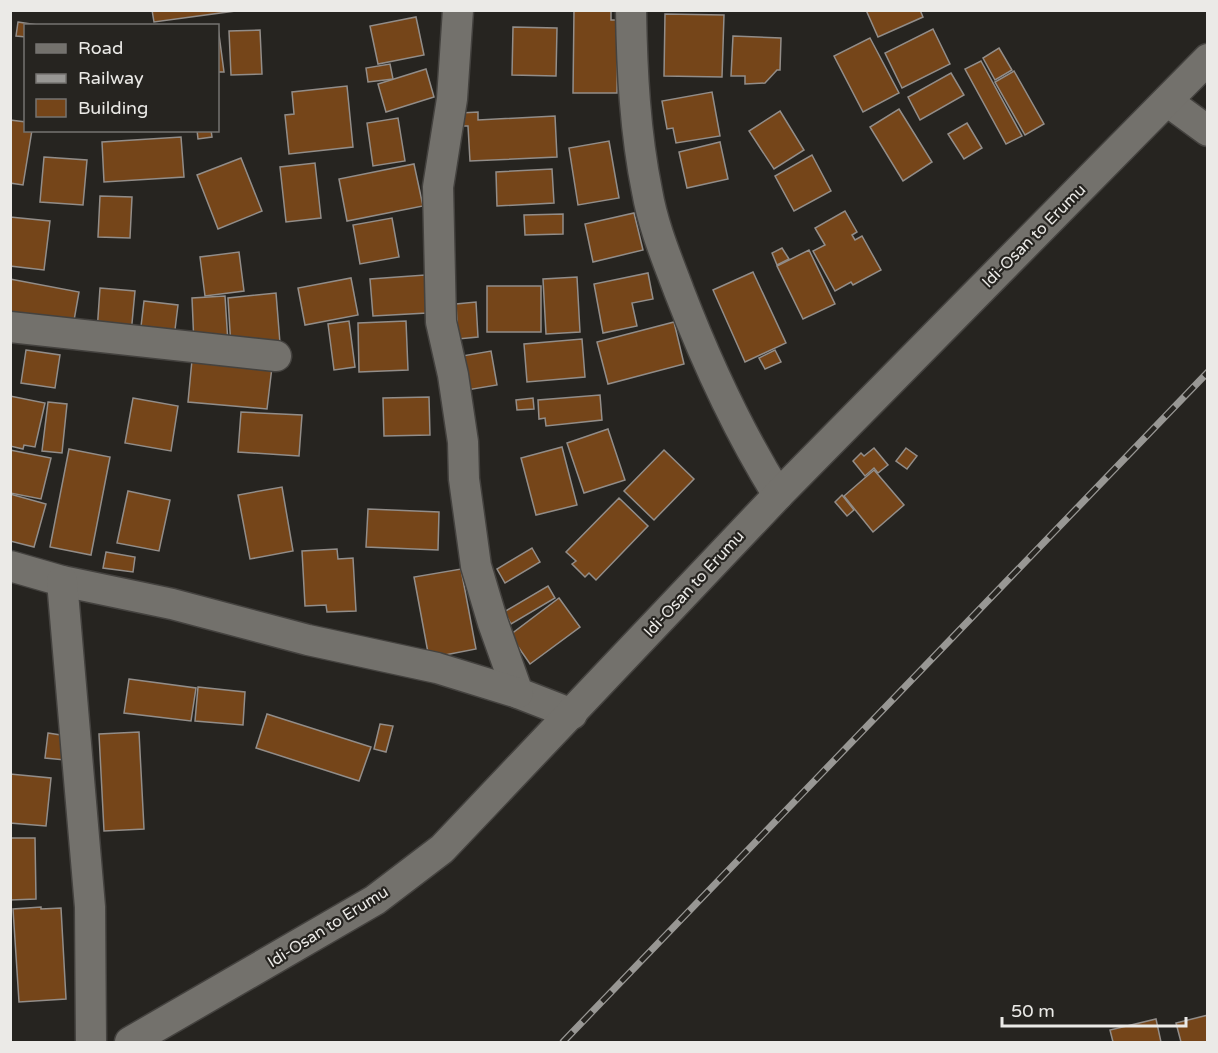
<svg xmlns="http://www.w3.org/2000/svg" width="1218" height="1053" font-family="'Varela Round',sans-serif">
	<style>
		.building { fill: #754519; stroke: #928d89; stroke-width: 1.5 }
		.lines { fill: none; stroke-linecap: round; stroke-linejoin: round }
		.minor-casing { stroke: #44423f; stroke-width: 33 }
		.minor { stroke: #73716c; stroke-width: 30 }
		.rail-casing { stroke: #989794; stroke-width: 7 }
		.rail { stroke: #262420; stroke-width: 4.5; stroke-dasharray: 14; stroke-linecap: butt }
		.labels { text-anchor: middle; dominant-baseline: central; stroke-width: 4.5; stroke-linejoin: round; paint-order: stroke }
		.street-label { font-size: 16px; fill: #ebeae7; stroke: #262420 }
	</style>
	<rect width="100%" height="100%" fill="#262420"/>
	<!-- building -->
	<g class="building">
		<path d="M152,10H235V11L154,22Z"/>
		<path d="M574,10H611V20H618L617,93H573Z"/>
		<path d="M866,10H920L923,17L878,37Z"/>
		<path d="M665,14L724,15L722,77L664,76Z"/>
		<path d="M416,17L424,55L378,64L370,26Z"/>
		<path d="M18,22L37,25V26H26V37L16,36Z"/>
		<path d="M218,27L224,72H218Z"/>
		<path d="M513,27L557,28L556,76L512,75Z"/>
		<path d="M933,29L950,64L902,88L885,53Z"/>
		<path d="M260,30L262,74L231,75L229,31Z"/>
		<path d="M733,36L781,38L780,70H777L765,83L745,84V76H731Z"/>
		<path d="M870,38L899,93L863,112L834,56Z"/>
		<path d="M999,48L1012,70L995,80L983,58Z"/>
		<path d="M981,61L1022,136L1006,144L965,69Z"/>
		<path d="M390,64L393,79L368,82L366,68Z"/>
		<path d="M426,69L434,97L386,112L378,84Z"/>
		<path d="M1014,71L1044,124L1025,135L995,82Z"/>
		<path d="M951,73L964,95L920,120L908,97Z"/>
		<path d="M347,86L353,147L289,154L285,115L294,114L292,92Z"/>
		<path d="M712,92L720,136L676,143L673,128L667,129L662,101Z"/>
		<path d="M899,109L932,162L903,181L870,127Z"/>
		<path d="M780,111L804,150L774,169L749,131Z"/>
		<path d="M478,112V120L555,116L557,157L470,161L468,126H461L460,113Z"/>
		<path d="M398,118L405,161L373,166L367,123Z"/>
		<path d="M10,120L26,122V130H32L23,185L10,183Z"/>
		<path d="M967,123L982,148L964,159L948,134Z"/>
		<path d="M197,130H211L212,137L198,139Z"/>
		<path d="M181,137L184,177L104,182L102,142Z"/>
		<path d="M609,141L619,198L578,205L569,148Z"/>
		<path d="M720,142L728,179L687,188L679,152Z"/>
		<path d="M812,155L831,191L794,211L775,176Z"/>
		<path d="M44,157L87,160L83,205L40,202Z"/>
		<path d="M241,158L262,211L218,229L197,175Z"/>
		<path d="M315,163L321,218L286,222L280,167Z"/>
		<path d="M414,164L423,206L347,221L339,179Z"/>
		<path d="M552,169L554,203L497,206L496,172Z"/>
		<path d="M100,196L132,197L130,238L98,237Z"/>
		<path d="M845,211L857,232L852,235L855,240L862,236L881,270L853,285L851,282L835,291L813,251L825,245L815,228Z"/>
		<path d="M634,213L643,250L593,262L585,224Z"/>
		<path d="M563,214V234L525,235L524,215Z"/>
		<path d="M10,217L50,221L44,270L10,266Z"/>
		<path d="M392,218L399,257L360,264L353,225Z"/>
		<path d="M782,248L789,259L777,265L772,253Z"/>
		<path d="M809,250L835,304L803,319L777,266Z"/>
		<path d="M239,252L244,291L205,296L200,257Z"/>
		<path d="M753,272L786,343L745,362L713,290Z"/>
		<path d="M648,273L653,299L632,303L637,326L603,333L594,284Z"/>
		<path d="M425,275L427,313L373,316L370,279Z"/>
		<path d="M577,277L580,332L546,334L543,279Z"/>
		<path d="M351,278L358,315L305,325L298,288Z"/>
		<path d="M10,279L79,292L72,332L10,321Z"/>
		<rect x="487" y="286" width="54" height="46"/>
		<path d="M100,288L135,291L131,334L97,332Z"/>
		<path d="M276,293L280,343L231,347L228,298Z"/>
		<path d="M225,296L228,343L194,345L192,298Z"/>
		<path d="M144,301L178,305L174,338L140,335Z"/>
		<path d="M476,302L478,337L458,339L456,304Z"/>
		<path d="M349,321L355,367L334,370L328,324Z"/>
		<path d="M406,321L408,370L359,372L358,323Z"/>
		<path d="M674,322L684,364L608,384L597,342Z"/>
		<path d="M582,339L585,377L527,382L524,344Z"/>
		<path d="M26,350L60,355L55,388L21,383Z"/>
		<path d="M775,350L781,362L765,369L759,358Z"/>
		<path d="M491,351L497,385L467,390L462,356Z"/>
		<path d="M192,360L272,367L267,409L188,402Z"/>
		<path d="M600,395L602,420L546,426L545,418L539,419L538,400Z"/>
		<path d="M10,396L45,403L35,447L24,445L23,449L10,446Z"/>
		<path d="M429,397L430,435L384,436L383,398Z"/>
		<path d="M133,398L178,406L171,451L125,443Z"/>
		<path d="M533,398L534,409L517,410L516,400Z"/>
		<path d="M48,402L67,404L62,453L42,451Z"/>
		<path d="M241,412L302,415L299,456L238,452Z"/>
		<path d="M608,429L625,480L584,493L567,443Z"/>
		<path d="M562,447L577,505L536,515L521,458Z"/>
		<path d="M874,448L888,465L878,473L874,468L865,476L853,461L861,453L864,456Z"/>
		<path d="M906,448L917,456L907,469L896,461Z"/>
		<path d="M69,449L110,457L91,555L50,547Z"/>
		<path d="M10,450L51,458L41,499L10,493Z"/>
		<path d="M664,450L694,479L654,520L624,491Z"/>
		<path d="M874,470L904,505L873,532L844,496Z"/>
		<path d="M282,487L293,551L250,559L238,495Z"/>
		<path d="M128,491L170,500L159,551L117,543Z"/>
		<path d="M10,494L46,504L34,547L10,541Z"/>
		<path d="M842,495L854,510L847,516L835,502Z"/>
		<path d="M619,498L648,526L596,580L589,573L585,577L572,564L576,561L566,552Z"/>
		<path d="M368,509L439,512L438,550L366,547Z"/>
		<path d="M532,548L540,562L505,583L497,569Z"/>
		<path d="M337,549L338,559L353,558L356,611L327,612L326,605L305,606L302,551Z"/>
		<path d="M106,552L135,557L133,572L103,568Z"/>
		<path d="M461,569L476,649L429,658L414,577Z"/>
		<path d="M548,586L555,598L511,624L504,612Z"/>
		<path d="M559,598L580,627L530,664L510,635Z"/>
		<path d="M129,679L196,688L191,721L124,713Z"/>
		<path d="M198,687L245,692L243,725L195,721Z"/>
		<path d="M267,714L371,747L359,781L256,748Z"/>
		<path d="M380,724L393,726L386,752L374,749Z"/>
		<path d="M139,732L144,829L104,831L99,734Z"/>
		<path d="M48,733L67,736L65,760L45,758Z"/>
		<path d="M10,774L51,778L46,826L10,823Z"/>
		<path d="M10,838H35L36,899L10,900Z"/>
		<path d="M41,907V909L61,908L66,999L19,1002L13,909Z"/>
		<path d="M1208,1015V1042H1181L1176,1023Z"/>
		<path d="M1156,1019L1161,1042H1113L1110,1030Z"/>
	</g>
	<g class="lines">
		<!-- minor casing -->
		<g class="minor-casing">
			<g id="minor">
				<path d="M458,10L452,99L438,187L441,322L453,375L463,442L464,479L476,566L493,623L518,693L572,714"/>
				<path d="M631,10C632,71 635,132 647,191C653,226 667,259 679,291C706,361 738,431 778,495"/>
				<path d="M1167,101L1208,131"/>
				<path d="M10,327L276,356"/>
				<path d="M10,566L62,581L172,604L308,640L437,668L518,693"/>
				<path d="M62,581L90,907L91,1042"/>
				<path d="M130,1042L375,900L442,849L778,495L1208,59"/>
			</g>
		</g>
		<!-- minor -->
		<use href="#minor" class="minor"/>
		<!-- rail casing -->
		<g class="rail-casing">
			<path id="rail" d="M563,1042L1208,372"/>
		</g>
		<!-- rail -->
		<use href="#rail" class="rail"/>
	</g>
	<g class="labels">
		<!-- street labels -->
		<g class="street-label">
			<text transform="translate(1034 236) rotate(-45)">Idi-Osan to Erumu</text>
			<text transform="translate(694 584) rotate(-47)">Idi-Osan to Erumu</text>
			<text transform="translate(328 927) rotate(-32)">Idi-Osan to Erumu</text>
		</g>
	</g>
	<!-- border -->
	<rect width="1218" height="1053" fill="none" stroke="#ebeae7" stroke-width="24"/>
	<!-- legend -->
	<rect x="24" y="24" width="195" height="108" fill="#262420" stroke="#757370" stroke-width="1.5"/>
	<rect x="36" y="44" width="30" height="9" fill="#73716c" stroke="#757370" stroke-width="1.5"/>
	<text x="78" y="54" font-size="18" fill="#ebeae7">Road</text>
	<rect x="36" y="74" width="30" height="9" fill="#989794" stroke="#757370" stroke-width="1.5"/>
	<text x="78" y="84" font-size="18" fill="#ebeae7">Railway</text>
	<rect x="36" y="99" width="30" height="18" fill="#754519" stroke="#757370" stroke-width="1.5"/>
	<text x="78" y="114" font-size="18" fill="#ebeae7">Building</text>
	<!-- scale -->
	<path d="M1002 1017v9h184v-9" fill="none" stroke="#ebeae7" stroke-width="3"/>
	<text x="1011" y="1017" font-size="18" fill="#ebeae7" stroke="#262420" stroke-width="4.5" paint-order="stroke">50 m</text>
</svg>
